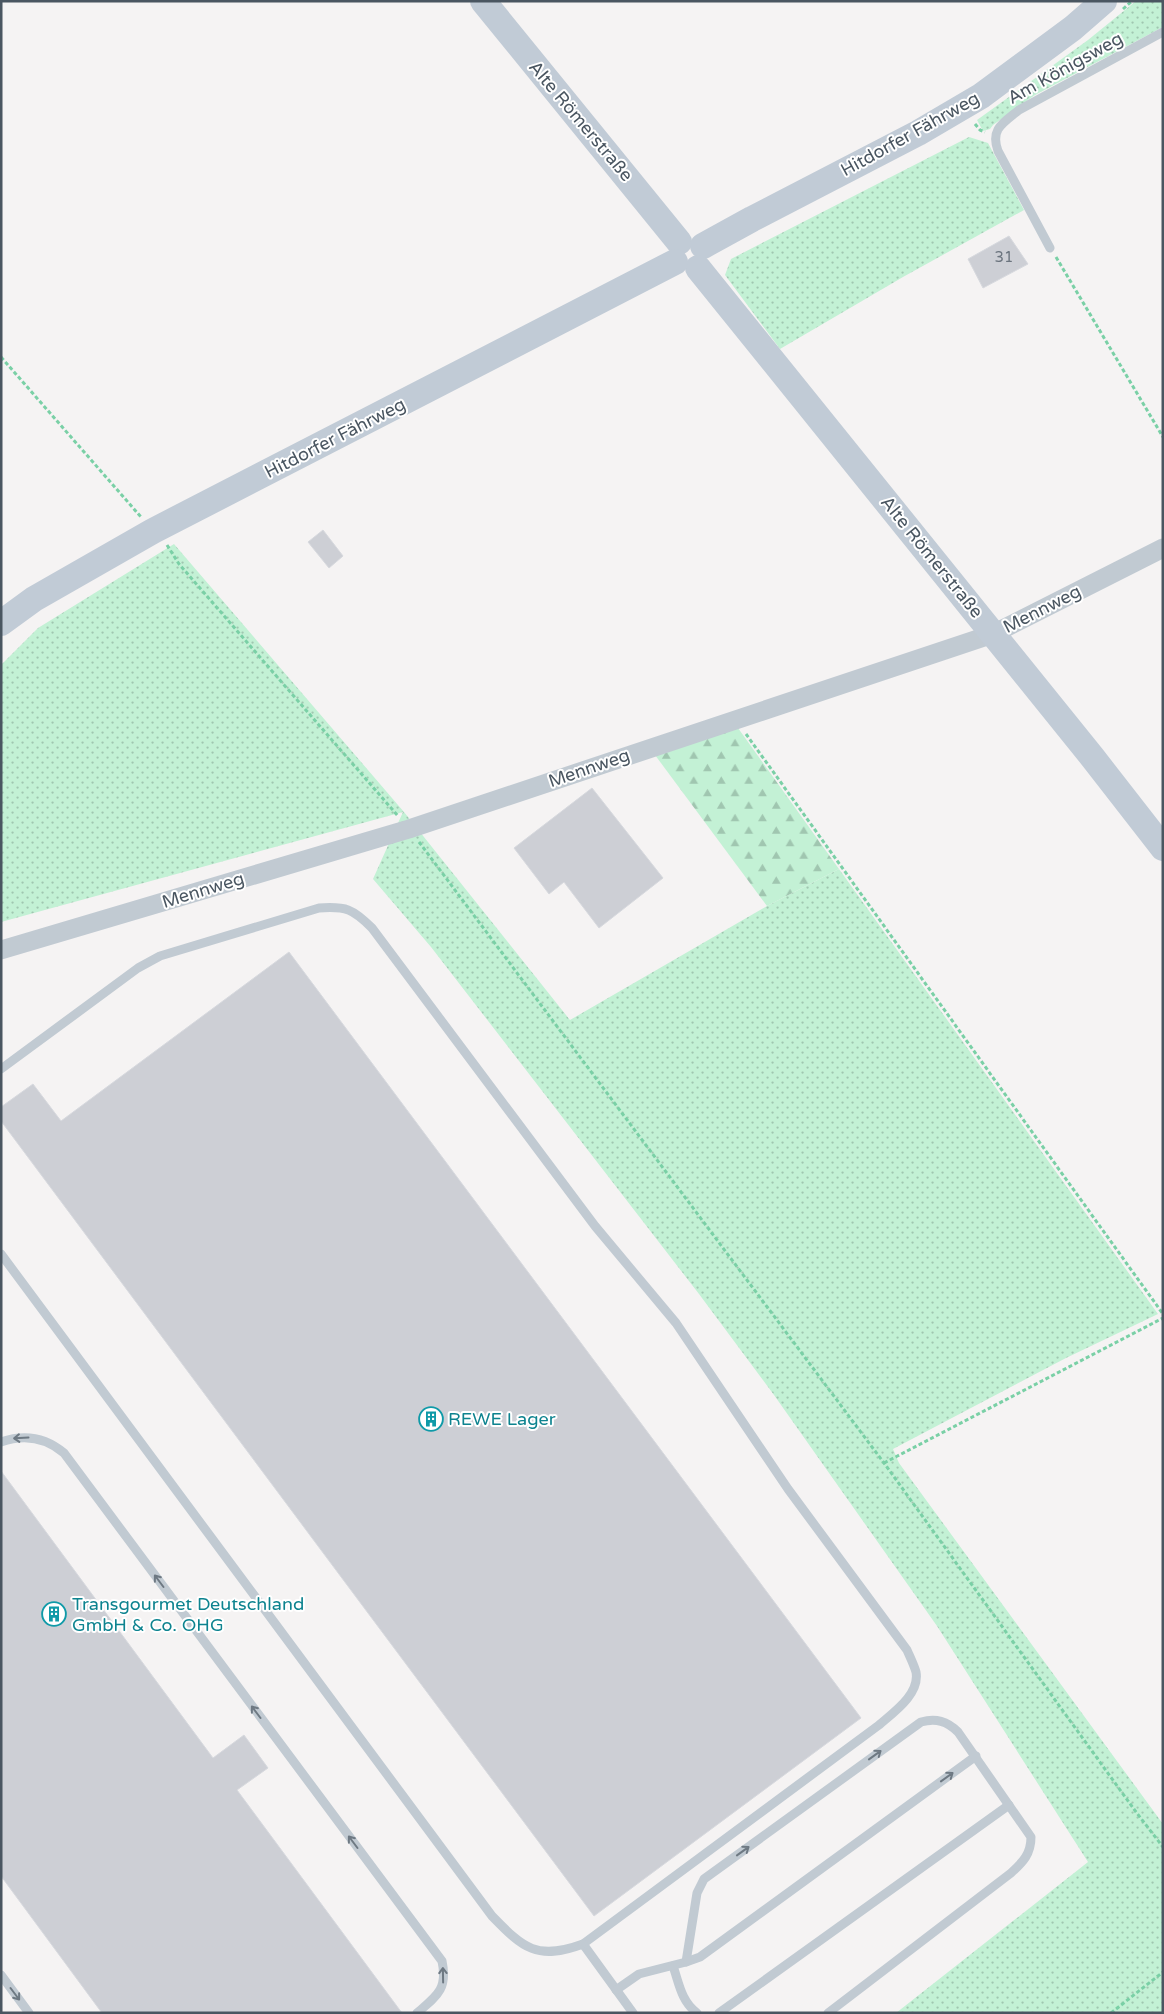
<svg xmlns="http://www.w3.org/2000/svg" width="1164" height="2014" font-family="'Varela Round',sans-serif">
	<style>
		.grass { fill: url(#grass-dots) }
		.forest { fill: url(#forest-firs) }
		.building { fill: #cdcfd5; stroke: #d7d9de }
		.lines { fill: none; stroke-linecap: round; stroke-linejoin: round }
		.path { stroke: #7ad0a6; stroke-width: 3; stroke-dasharray: 4 2.5; stroke-linecap: butt }
		.lane { stroke: #c1cad2; stroke-width: 9 }
		.street { stroke: #c1cad2; stroke-width: 19 }
		.secondary { stroke: #c1cbd6; stroke-width: 26 }
		.oneway { stroke: #6e7983 }
		.labels { text-anchor: middle; dominant-baseline: central; stroke-width: 4; stroke-linejoin: round; paint-order: stroke }
		.number-label { font-size: 15px; fill: #6b747e }
		.street-label { font-size: 18px; fill: #4a5661; stroke: #fff }
		.culture-label { font-size: 18px; fill: #0d838f; stroke: #fff; text-anchor: start }
	</style>
	<defs>
		<pattern id="grass-dots" width="8" height="8" patternUnits="userSpaceOnUse" patternTransform="scale(1.25)"><rect width="8" height="8" fill="#c3f1d5"/><path d="M2 2h.1M6 6h.1" fill="none" stroke="#a0c6b0" stroke-width="1.8" stroke-linecap="round"/></pattern>
		<pattern id="forest-firs" width="22" height="20" patternUnits="userSpaceOnUse" patternTransform="scale(1.25)"><rect width="22" height="20" fill="#c3f1d5"/><path d="M5 1l3.5 6h-7zM16 11l3.5 6h-7z" fill="#a0c6b0"/></pattern>
	</defs>
	<rect width="100%" height="100%" fill="#f5f3f3"/>
	<!-- grass -->
	<g class="grass">
		<path d="M1136,1H1163V27L1035,95L993,125L990,129L983,131L977,120L1088,40Z"/>
		<path d="M969,137L988,143L1024,210L903,277L780,349L725,275L731,259Z"/>
		<path d="M174,544L404,812L570,1020L767,906L839,869L1158,1314L1066,1358L893,1449L899,1463L1163,1824V2013H896L1088,1862L937,1626L774,1395L699,1294L431,947L373,879L403,812L1,922V665L38,628Z"/>
	</g>
	<!-- forest -->
	<path class="forest" d="M738,728L839,869L767,906L655,755Z"/>
	<!-- building -->
	<g class="building">
		<path d="M1009,236L1028,264L983,288L968,259Z"/>
		<path d="M323,530L343,556L329,568L308,542Z"/>
		<path d="M592,788L663,878L599,928L564,882L549,894L514,848Z"/>
		<path d="M289,952L861,1718L594,1916L1,1121V1107L33,1084L61,1121Z"/>
		<path d="M1,1471L213,1758L244,1735L268,1768L237,1790L402,2013H102L1,1876Z"/>
	</g>
	<g class="lines">
		<!-- path -->
		<g class="path">
			<path d="M1123,9L1132,1"/>
			<path d="M975,124L980,130L985,132"/>
			<path d="M1056,257L1163,437"/>
			<path d="M1,357L141,517"/>
			<path d="M167,545L179,564L398,816"/>
			<path d="M746,734L1163,1314"/>
			<path d="M419,842L884,1463L1136,1812L1163,1847"/>
			<path d="M884,1463L1163,1318"/>
			<path d="M1111,2013L1163,1972"/>
		</g>
		<!-- lane -->
		<g class="lane">
			<path d="M1050,248L998,151C990,129 1003,123 1019,110L1163,32"/>
			<path d="M1,1069L138,968L160,956L319,908C346,906 353,909 372,928L595,1226L676,1323L788,1489L907,1650C910,1657 914,1665 916,1672C920,1694 894,1712 879,1725L583,1944C537,1961 523,1948 492,1916L1,1254"/>
			<path d="M1,1442C24,1434 45,1437 64,1453L442,1961C448,1989 437,1996 417,2013"/>
			<path d="M583,1944L633,2013"/>
			<path d="M686,1962L700,1957L976,1756"/>
			<path d="M673,1966C679,1983 681,2001 697,2013"/>
			<path d="M1,1975L29,2013"/>
			<path d="M616,1990L639,1974L686,1962L697,1893L704,1879L921,1722C936,1718 947,1721 958,1732L1031,1837C1031,1854 1023,1862 1011,1873L828,2013"/>
			<path d="M719,2013L1009,1805"/>
		</g>
		<!-- street -->
		<path class="street" d="M1,950L409,829L993,634L1163,548"/>
		<!-- secondary -->
		<g class="secondary">
			<path d="M483,1L679,242"/>
			<path d="M703,246L752,219L918,133L981,96L1073,28L1104,1"/>
			<path d="M698,268L1093,758L1163,848"/>
			<path d="M1,623L34,599L153,531L675,262"/>
		</g>
	</g>
	<!-- one-way arrows -->
	<defs><path id="oneway-shaft" d="M-6 0H5M1.5-3L5.5 0L1.5 3" fill="none" stroke-width="1.6" stroke-linecap="round" stroke-linejoin="round" transform="scale(1.25)"/></defs>
	<g class="oneway">
		<use href="#oneway-shaft" transform="translate(21 1438) rotate(177)"/>
		<use href="#oneway-shaft" transform="translate(159 1581) rotate(-127)"/>
		<use href="#oneway-shaft" transform="translate(256 1712) rotate(-127)"/>
		<use href="#oneway-shaft" transform="translate(875 1755) rotate(-36)"/>
		<use href="#oneway-shaft" transform="translate(947 1777) rotate(-36)"/>
		<use href="#oneway-shaft" transform="translate(353 1842) rotate(-127)"/>
		<use href="#oneway-shaft" transform="translate(743 1851) rotate(-36)"/>
		<use href="#oneway-shaft" transform="translate(443 1975) rotate(-91)"/>
		<use href="#oneway-shaft" transform="translate(15 1994) rotate(53)"/>
	</g>
	<!-- icons -->
	<defs>
		<g id="building-ring" transform="scale(1.25)"><circle r="9.5" fill="#fff" stroke="#0f9aa8" stroke-width="1.5"/><path d="M-4-6H4V6H1V3H-1V6H-4ZM-2.5-4.3h1.7v1.8h-1.7ZM.8-4.3h1.7v1.8H.8ZM-2.5-1h1.7V.8h-1.7ZM.8-1h1.7V.8H.8Z" fill="#0f9aa8"/></g>
	</defs>
	<g fill-rule="evenodd">
		<use href="#building-ring" x="431" y="1419"/>
		<use href="#building-ring" x="54" y="1614"/>
	</g>
	<g class="labels">
		<!-- number labels -->
		<g class="number-label">
			<text x="1004" y="257">31</text>
		</g>
		<!-- street labels -->
		<g class="street-label">
			<text transform="translate(1065 68) rotate(-29)">Am Königsweg</text>
			<text transform="translate(581 121) rotate(50)">Alte Römerstraße</text>
			<text transform="translate(910 134) rotate(-29)">Hitdorfer Fährweg</text>
			<text transform="translate(335 438) rotate(-27)">Hitdorfer Fährweg</text>
			<text transform="translate(932 557) rotate(51)">Alte Römerstraße</text>
			<text transform="translate(1042 609) rotate(-27)">Mennweg</text>
			<text transform="translate(589 768) rotate(-19)">Mennweg</text>
			<text transform="translate(203 890) rotate(-17)">Mennweg</text>
		</g>
		<!-- culture labels -->
		<g class="culture-label">
			<text x="448" y="1419">REWE Lager</text>
			<text x="72" y="1604">Transgourmet Deutschland<tspan x="72" dy="21">GmbH &amp; Co. OHG</tspan></text>
		</g>
	</g>
	<!-- border -->
	<rect width="1164" height="2014" fill="none" stroke="#4a5661" stroke-width="5"/>
</svg>
